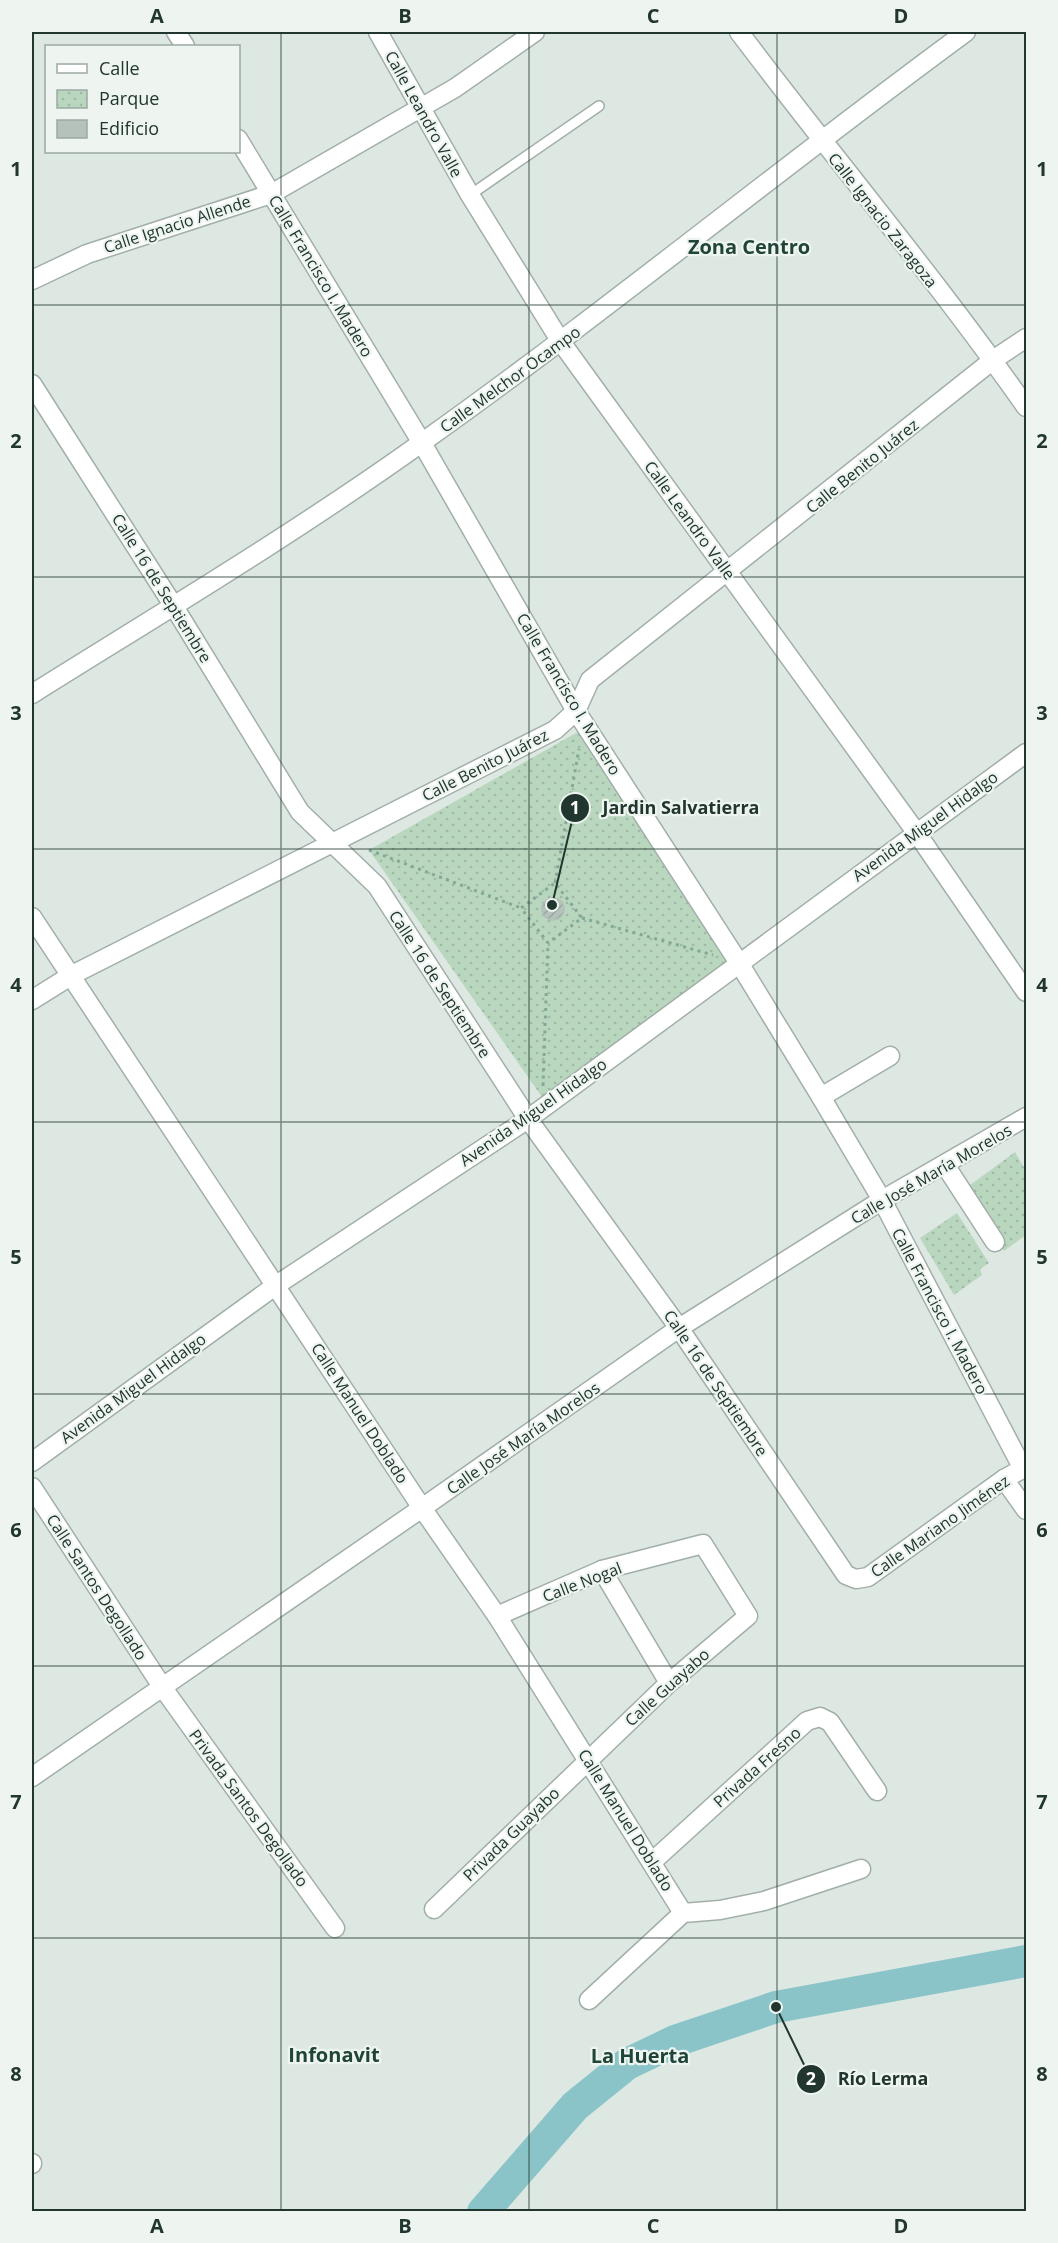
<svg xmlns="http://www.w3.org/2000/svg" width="1058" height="2243" font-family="'Open Sans',sans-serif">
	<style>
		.park { fill: url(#park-dots) }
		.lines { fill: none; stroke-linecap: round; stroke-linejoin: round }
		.river { stroke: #8bc4c8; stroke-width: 32 }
		.building { fill: url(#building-hatch); stroke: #b1c0b9; stroke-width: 1.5 }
		.service-casing { stroke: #a2afa9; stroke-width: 12 }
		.minor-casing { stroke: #a2afa9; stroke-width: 21 }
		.tertiary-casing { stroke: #a2afa9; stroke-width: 21 }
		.path { stroke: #82a898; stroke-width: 3; stroke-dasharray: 3 4.5; stroke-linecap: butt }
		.service { stroke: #fff; stroke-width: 9 }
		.minor { stroke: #fff; stroke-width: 18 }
		.tertiary { stroke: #fff; stroke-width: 18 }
		.grid { fill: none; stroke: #21362e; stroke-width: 1.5; stroke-opacity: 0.55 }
		.labels { text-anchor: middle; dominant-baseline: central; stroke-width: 4.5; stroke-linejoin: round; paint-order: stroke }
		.street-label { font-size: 16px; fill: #21362e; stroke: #eef5f1 }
		.quarter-label { font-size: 20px; font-weight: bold; fill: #204538; stroke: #eef5f1 }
		.leader { fill: none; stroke: #21362e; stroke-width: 2 }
		.callout-dot { fill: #21362e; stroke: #eef5f1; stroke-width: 2 }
		.mark-label { font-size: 18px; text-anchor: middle; font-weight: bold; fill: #fff }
		.callout-label { font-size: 18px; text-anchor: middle; font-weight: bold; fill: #21362e; stroke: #eef5f1; stroke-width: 4.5; stroke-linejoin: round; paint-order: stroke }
		.neatline { fill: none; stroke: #21362e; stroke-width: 2 }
		.grid-label { font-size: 20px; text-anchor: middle; font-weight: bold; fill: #21362e }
	</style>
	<defs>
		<pattern id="park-dots" width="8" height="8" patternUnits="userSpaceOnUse" patternTransform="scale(1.5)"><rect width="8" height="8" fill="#b9d7be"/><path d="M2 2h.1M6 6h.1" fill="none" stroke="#9fb9a4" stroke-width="1.8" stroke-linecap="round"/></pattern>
		<pattern id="building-hatch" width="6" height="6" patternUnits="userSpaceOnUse" patternTransform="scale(1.5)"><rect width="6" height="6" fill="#b4c2bb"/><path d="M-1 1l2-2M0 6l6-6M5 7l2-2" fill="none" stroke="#9aa7a1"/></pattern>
	</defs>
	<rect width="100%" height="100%" fill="#dee8e3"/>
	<!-- park -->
	<g class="park">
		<path d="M583,729L732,960L542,1097L369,850Z"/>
		<path d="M1015,1152L1026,1171V1235L1004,1251L962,1191Z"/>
		<path d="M957,1213L989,1263L980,1269L982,1275L954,1295L920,1238Z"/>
	</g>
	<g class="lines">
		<!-- river -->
		<path class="river" d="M483,2212L575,2106L627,2064L675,2041L776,2007L1026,1961"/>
	</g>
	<!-- building -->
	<circle class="building" cx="553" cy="909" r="11"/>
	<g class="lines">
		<!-- service casing -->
		<g class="service-casing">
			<path id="service" d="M470,195L599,106"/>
		</g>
		<!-- minor casing -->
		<g class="minor-casing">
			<g id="minor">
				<path d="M176,32L185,46"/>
				<path d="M378,32L470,195L561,342L916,832L1026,992"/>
				<path d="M739,32C834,158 936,279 1026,407"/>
				<path d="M238,139L422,443L576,711L739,963L821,1097L882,1200L1023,1469"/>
				<path d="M32,280L87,254L271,194L455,88L535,32"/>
				<path d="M32,384L173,605L300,812L377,886L528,1119L679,1328L846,1575L856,1579L868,1577L1004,1479L1026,1467"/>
				<path d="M32,694C163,612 297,532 424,441C608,310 783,166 966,32"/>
				<path d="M32,917L422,1508L497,1616L683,1913"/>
				<path d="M32,1000L72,975L555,730L576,711L590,680L993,360L1026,338"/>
				<path d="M821,1097L890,1056"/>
				<path d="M945,1165L995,1242"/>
				<path d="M1004,1479L1026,1510"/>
				<path d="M32,1487L163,1688L335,1928"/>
				<path d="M602,1570L669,1683"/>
				<path d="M653,1861L807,1721L820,1717L830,1722L877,1791"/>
				<path d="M434,1909L669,1683L748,1616L703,1544L602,1570L497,1616"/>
				<path d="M589,2000L683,1913L720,1910L764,1901L861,1869"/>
				<path d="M32,2163V2164"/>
			</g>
		</g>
		<!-- tertiary casing -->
		<g class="tertiary-casing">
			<g id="tertiary">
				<path d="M32,1462L275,1286L528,1119L1026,753"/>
				<path d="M32,1777L422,1508L679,1328L882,1200L1026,1117"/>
			</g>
		</g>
		<!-- path -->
		<g class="path">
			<path d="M369,850L521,908"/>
			<path d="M555,883L579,749"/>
			<path d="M582,918L713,955"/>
			<path d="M543,1086L548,943L521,908L555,883L582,918L548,943"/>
		</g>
		<!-- service -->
		<use href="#service" class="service"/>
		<!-- minor -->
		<use href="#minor" class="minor"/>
		<!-- tertiary -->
		<use href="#tertiary" class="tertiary"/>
	</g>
	<!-- grid -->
	<path class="grid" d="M281,32V2212M529,32V2212M777,32V2212M32,305H1026M32,577H1026M32,849H1026M32,1122H1026M32,1394H1026M32,1666H1026M32,1938H1026"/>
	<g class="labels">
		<!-- street labels -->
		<g class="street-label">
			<text transform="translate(424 114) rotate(61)">Calle Leandro Valle</text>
			<text transform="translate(883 220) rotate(52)">Calle Ignacio Zaragoza</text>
			<text transform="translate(177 224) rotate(-18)">Calle Ignacio Allende</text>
			<text transform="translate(321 276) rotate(59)">Calle Francisco I. Madero</text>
			<text transform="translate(510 379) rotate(-36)">Calle Melchor Ocampo</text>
			<text transform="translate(862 466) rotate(-39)">Calle Benito Juárez</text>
			<text transform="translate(690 520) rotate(54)">Calle Leandro Valle</text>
			<text transform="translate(162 588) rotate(58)">Calle 16 de Septiembre</text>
			<text transform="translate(569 694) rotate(59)">Calle Francisco I. Madero</text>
			<text transform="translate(485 765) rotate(-27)">Calle Benito Juárez</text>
			<text transform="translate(925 826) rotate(-36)">Avenida Miguel Hidalgo</text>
			<text transform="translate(440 984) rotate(57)">Calle 16 de Septiembre</text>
			<text transform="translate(533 1112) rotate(-35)">Avenida Miguel Hidalgo</text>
			<text transform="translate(931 1174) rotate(-30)">Calle José María Morelos</text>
			<text transform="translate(940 1311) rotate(62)">Calle Francisco I. Madero</text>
			<text transform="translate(716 1383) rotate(56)">Calle 16 de Septiembre</text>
			<text transform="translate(133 1388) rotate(-36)">Avenida Miguel Hidalgo</text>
			<text transform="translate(360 1413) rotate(57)">Calle Manuel Doblado</text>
			<text transform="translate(523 1438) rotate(-35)">Calle José María Morelos</text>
			<text transform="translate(940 1526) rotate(-35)">Calle Mariano Jiménez</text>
			<text transform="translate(582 1582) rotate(-21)">Calle Nogal</text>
			<text transform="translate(97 1587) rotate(57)">Calle Santos Degollado</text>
			<text transform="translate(667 1687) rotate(-42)">Calle Guayabo</text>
			<text transform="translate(757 1767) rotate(-42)">Privada Fresno</text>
			<text transform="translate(249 1808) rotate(54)">Privada Santos Degollado</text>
			<text transform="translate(626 1820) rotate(58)">Calle Manuel Doblado</text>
			<text transform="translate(511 1834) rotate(-44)">Privada Guayabo</text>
		</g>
		<!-- quarter labels -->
		<g class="quarter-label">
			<text x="749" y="246">Zona Centro</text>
			<text x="334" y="2054">Infonavit</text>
			<text x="640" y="2055">La Huerta</text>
		</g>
	</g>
	<!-- callouts -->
	<path class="leader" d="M552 905L575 808M776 2007L811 2079"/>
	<g class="callout-dot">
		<circle cx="552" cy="905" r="6"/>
		<circle cx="776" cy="2007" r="6"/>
		<circle cx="575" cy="808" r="15"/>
		<circle cx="811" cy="2079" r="15"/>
	</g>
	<g class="mark-label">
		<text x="575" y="814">1</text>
		<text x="811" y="2085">2</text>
	</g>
	<g class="callout-label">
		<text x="681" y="814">Jardin Salvatierra</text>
		<text x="883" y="2085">Río Lerma</text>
	</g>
	<!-- border -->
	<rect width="1058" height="2243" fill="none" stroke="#eef5f1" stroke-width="66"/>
	<!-- legend -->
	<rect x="45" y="45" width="195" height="108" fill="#eef5f1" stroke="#9ca9a3" stroke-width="1.5"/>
	<rect x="57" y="64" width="30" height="9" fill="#ffffff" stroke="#9ca9a3" stroke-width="1.5"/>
	<text x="99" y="75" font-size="18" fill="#21362e">Calle</text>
	<rect x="57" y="90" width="30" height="18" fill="url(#park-dots)" stroke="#9ca9a3" stroke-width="1.5"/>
	<text x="99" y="105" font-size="18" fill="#21362e">Parque</text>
	<rect x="57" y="120" width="30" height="18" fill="#b4c2bb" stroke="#9ca9a3" stroke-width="1.5"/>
	<text x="99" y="135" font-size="18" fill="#21362e">Edificio</text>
	<rect x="33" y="33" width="992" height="2177" class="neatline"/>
	<g class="grid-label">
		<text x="157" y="23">A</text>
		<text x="405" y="23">B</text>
		<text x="653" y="23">C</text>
		<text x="901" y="23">D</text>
		<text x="16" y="176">1</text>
		<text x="1042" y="176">1</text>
		<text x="16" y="448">2</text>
		<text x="1042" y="448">2</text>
		<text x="16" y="720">3</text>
		<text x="1042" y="720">3</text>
		<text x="16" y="992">4</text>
		<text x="1042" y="992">4</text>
		<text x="16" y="1264">5</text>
		<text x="1042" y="1264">5</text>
		<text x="16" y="1537">6</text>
		<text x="1042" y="1537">6</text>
		<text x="16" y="1809">7</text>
		<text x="1042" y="1809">7</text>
		<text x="16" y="2081">8</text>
		<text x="1042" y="2081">8</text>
		<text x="157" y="2233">A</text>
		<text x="405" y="2233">B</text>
		<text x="653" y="2233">C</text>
		<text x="901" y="2233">D</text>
	</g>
</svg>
